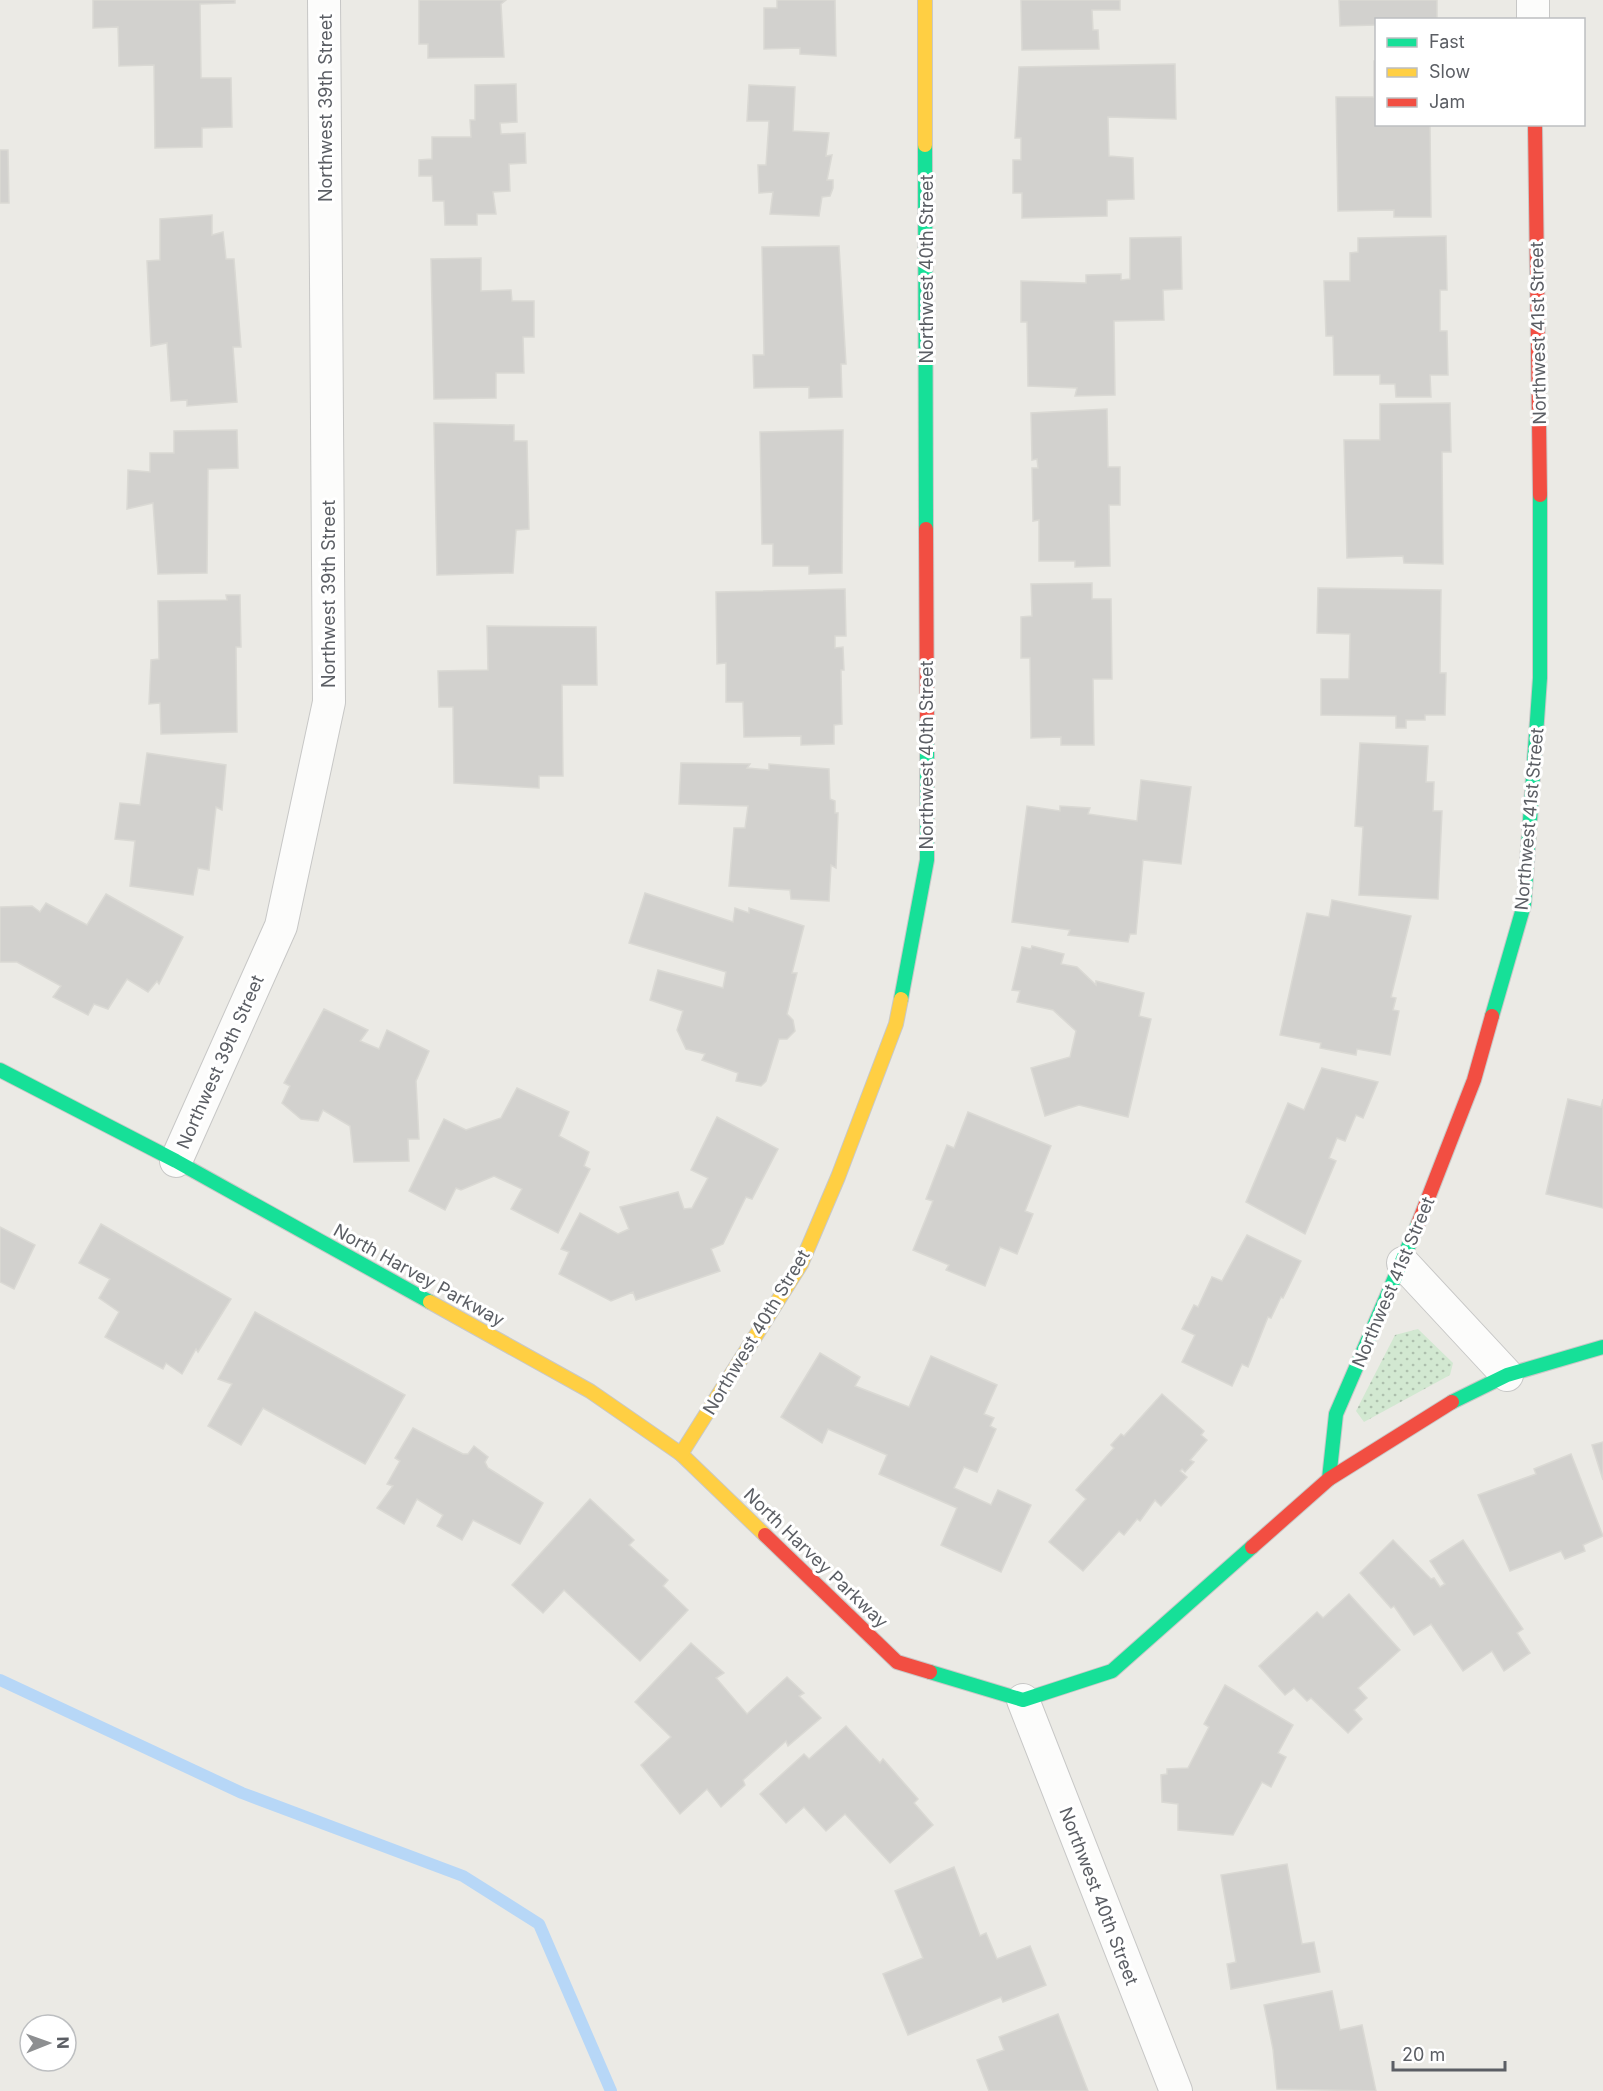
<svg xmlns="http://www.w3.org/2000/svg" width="1603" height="2091" font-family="Inter,sans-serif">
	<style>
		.grass { fill: url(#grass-dots) }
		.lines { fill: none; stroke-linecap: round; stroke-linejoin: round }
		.stream { stroke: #b7d7f7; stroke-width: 12 }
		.building { fill: #d2d1ce; stroke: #dad9d4; stroke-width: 1.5 }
		.street-casing { stroke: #c7c7c6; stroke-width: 34 }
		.fast-casing { stroke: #c8c8c7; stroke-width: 16 }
		.slow-casing { stroke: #c8c8c7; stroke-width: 16 }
		.jam-casing { stroke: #c8c8c7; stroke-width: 16 }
		.street { stroke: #fcfcfb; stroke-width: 32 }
		.fast { stroke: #16e098; stroke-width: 14 }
		.slow { stroke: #ffcf43; stroke-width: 14 }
		.jam { stroke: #f24e42; stroke-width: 14 }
		.labels { text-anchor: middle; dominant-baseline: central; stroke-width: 6; stroke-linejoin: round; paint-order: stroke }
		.street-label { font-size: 18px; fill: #5b5e64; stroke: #fff }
	</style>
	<defs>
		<pattern id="grass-dots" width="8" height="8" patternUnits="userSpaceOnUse" patternTransform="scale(1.5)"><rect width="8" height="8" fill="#d2e8d1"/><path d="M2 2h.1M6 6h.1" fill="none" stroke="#adbfad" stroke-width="1.8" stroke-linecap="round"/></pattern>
	</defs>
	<rect width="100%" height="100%" fill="#ebeae5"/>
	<!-- grass -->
	<path class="grass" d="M1418,1329L1453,1363L1450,1375L1364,1422L1356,1411L1395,1335Z"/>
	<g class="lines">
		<!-- stream -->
		<path class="stream" d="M0,1680L242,1793L463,1876L539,1924L611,2091"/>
	</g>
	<!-- building -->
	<g class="building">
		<path d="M93,0H235V3L200,4L201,78H231L232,127L202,128V147L155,148L154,65L119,66L118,27L93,28Z"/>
		<path d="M419,0H506L501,4L504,57L428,58V44H419Z"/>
		<path d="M777,0H835L836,56L800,54V48L764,49V8H777Z"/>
		<path d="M1021,0H1120V10H1092L1093,30H1098L1099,49L1022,50Z"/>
		<path d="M1339,0H1437V20H1376V25L1340,26Z"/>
		<path d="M1374,61H1376V124H1430L1431,217H1394V210L1338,211L1336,97H1374Z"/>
		<path d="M1175,64L1176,119L1108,117L1109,156L1133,158L1134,199L1107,200V216L1022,218V193H1013V160H1021V138H1015L1019,67Z"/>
		<path d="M516,84L517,122L500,123L501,134L525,133L526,163L509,164L510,191L493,192L496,214H477V225H445L444,201H433L432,176H419V160L432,159V137H471L470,120H475V85Z"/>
		<path d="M749,85L795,87L793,131L829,133L826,156L832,155L827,180H833V188L830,196L822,197L819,216L770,214L773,192L759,193L758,165H766L769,121H747Z"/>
		<path d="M0,150H8L9,203H0Z"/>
		<path d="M212,215V235L223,232L226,259H234L241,347H233L237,402L187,406V400L171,401L167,343L151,346L147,261L160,260V219Z"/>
		<path d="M1446,236L1447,290H1440V331H1447L1448,375H1430L1431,397H1396L1395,384H1380V375H1334L1333,336H1326L1324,281H1350V253L1358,252V238Z"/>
		<path d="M1181,237L1182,289L1163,290L1164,320L1114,321L1115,395L1075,396L1077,388L1028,386L1027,322H1021V281L1086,283V275L1121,274V280L1130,279V238Z"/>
		<path d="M839,246L846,364H841L842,397L809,398V387L754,388L753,355H764L762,247Z"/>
		<path d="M481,258V291L511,290L512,301H534V337H523L524,373H496V398L434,399L431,259Z"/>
		<path d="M1450,403L1451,452H1442L1443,564L1404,563L1403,556L1347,558L1344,440H1380V404Z"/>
		<path d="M1107,409L1108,467H1120V505H1109L1110,566L1075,567V561H1039V520L1033,521L1032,468H1038L1037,459L1032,460L1031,413Z"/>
		<path d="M434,423L514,425V441H527L529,529L516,530L513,573L437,575Z"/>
		<path d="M237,430L238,468L208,469L207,573L158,574L153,503L127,509L128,470L150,472V453H174V431Z"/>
		<path d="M843,430L842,573L809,574V566H773V544H762L760,432Z"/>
		<path d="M1092,583V599H1111L1112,679H1093L1094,745H1061V737L1031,738L1030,658H1021V617L1032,616L1031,584Z"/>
		<path d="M1318,588L1441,590L1440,673H1446L1445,715H1425V720H1406V728H1396V716L1321,715V679H1349L1350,634L1317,633Z"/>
		<path d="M845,589L846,636H835V648L843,647L844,670H841L842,724L834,725V744L801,745V736L744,737L743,702H726V663L717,664L716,592Z"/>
		<path d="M226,595H240L241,647H236L237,732L161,734L160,703L149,704L151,660L159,659L158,601L227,600Z"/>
		<path d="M487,626L596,627L597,685H562L563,776H539V788L454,783L453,707H439L438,671L488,670Z"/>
		<path d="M1360,743L1428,746L1426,782H1434L1433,811H1442L1438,899L1359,895L1363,827L1355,826Z"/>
		<path d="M147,753L226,765L222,810L216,807L209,870L198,868L193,895L130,886L135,841L115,839L120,803L140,805Z"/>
		<path d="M681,763L750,764L747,768L769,770V764L829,769L830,799L835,801V813H838L836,868L831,865L829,901L791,899L790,890L729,886L734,828H745L748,806L679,804Z"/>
		<path d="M1141,780L1191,787L1181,864L1143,860L1136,934H1130L1128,942L1068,935L1070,930L1012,922L1027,806L1060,811V806L1090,808L1088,814L1137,821Z"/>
		<path d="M645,893L733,922L735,908L749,913V908L804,926L792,973H797L787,1014L793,1020L795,1031L787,1039H779L766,1081L761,1086L736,1081L738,1073L702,1060L705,1054L686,1049L677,1030L683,1011L650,1000L658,970L723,988L726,972L629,943Z"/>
		<path d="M106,894L183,937L159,984L157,981L148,992L127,979L108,1009L94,1004L88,1015L53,997L61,986L17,962H0V907L32,906L40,912L46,903L87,925Z"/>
		<path d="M1332,900L1411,916L1391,997L1396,998L1393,1010L1399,1011L1390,1055L1357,1049L1356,1055L1320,1048L1321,1043L1280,1035L1307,913L1329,917Z"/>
		<path d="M1032,946L1064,954L1061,964L1077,967L1096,985V981L1144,993L1139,1016L1151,1019L1128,1117L1079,1105L1045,1116L1031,1068L1070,1057L1076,1031L1053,1010L1017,1002L1020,991L1012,990L1022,947L1031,949Z"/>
		<path d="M324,1009L368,1030L360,1041L379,1049L387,1030L429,1051L416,1081L419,1139H408L409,1161L354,1162L350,1126L323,1110L318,1121L301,1119L282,1103L290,1086L284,1083Z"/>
		<path d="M1322,1068L1378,1082L1363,1118L1356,1115L1345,1141L1337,1138L1329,1158L1336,1161L1305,1234L1246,1202L1288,1103L1304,1110Z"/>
		<path d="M517,1088L569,1112L559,1136L589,1152L584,1166L590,1169L558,1233L511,1209L522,1189L494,1176L461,1190L456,1188L445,1210L409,1191L444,1119L466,1130L501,1118Z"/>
		<path d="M1568,1099L1601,1107L1603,1099V1208L1546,1194Z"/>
		<path d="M968,1112L1051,1146L1025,1211L1033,1214L1017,1254L1000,1247L985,1286L946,1270L949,1265L913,1250L933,1201L926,1199L947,1145L954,1148Z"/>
		<path d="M717,1117L778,1149L752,1199L746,1197L723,1244L711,1249L720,1271L636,1300L633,1292L611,1301L559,1274L569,1252L561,1249L580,1213L618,1234L629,1229L620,1207L678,1192L684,1209L692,1208L708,1178L691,1170Z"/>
		<path d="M101,1224L231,1299L198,1352L196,1349L182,1374L166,1363L163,1369L105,1337L119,1312L99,1298L110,1279L79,1263Z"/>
		<path d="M0,1227L35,1245L14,1289L0,1282Z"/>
		<path d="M1247,1235L1301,1261L1283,1298L1281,1297L1271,1318L1268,1317L1248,1367L1242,1364L1232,1386L1182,1362L1195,1335L1182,1329L1194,1305L1198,1307L1212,1277L1222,1281Z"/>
		<path d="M255,1312L405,1395L365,1464L263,1408L241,1445L208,1426L232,1384L218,1379Z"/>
		<path d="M820,1353L860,1377L855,1386L909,1407L931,1356L997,1385L984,1414L994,1418L990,1426L996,1429L977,1472L964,1467L954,1488L991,1505L998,1490L1031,1505L1001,1572L941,1545L957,1508L879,1474L887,1455L828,1429L822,1443L781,1417Z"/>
		<path d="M1162,1394L1204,1431L1201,1435L1207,1440L1190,1460L1194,1462L1185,1472L1182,1469L1180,1471L1187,1477L1161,1506L1155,1500L1140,1521L1137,1519L1124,1535L1119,1531L1083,1571L1049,1542L1086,1499L1076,1490L1114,1448L1111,1445L1121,1434L1124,1436Z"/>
		<path d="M413,1428L463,1454H468L474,1446L488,1457L485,1462L488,1468L543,1503L520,1544L473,1520L462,1540L437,1526L443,1515L417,1499L404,1524L377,1508L393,1486L387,1484L400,1461L395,1458Z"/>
		<path d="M1603,1442V1480L1592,1445Z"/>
		<path d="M1571,1454L1603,1536L1583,1545L1585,1551L1565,1559L1561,1551L1510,1571L1478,1495L1536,1474L1534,1469Z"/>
		<path d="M590,1499L634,1540L629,1545L668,1580L663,1586L688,1610L640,1661L564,1590L543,1613L512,1585Z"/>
		<path d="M1393,1540L1431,1579L1434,1578L1440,1587L1445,1584L1430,1561L1463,1540L1523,1629L1517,1633L1530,1653L1504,1671L1492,1651L1463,1671L1431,1624L1414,1635L1394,1606L1391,1608L1360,1573Z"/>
		<path d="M1349,1594L1400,1650L1358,1688L1367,1698L1354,1710L1362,1719L1348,1733L1311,1698L1307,1701L1294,1688L1285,1695L1259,1666L1317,1612L1323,1618Z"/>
		<path d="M691,1643L724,1673L716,1678L747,1714L787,1677L804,1693L799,1696L821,1718L788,1746L786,1741L743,1780L745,1785L721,1807L707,1789L680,1814L641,1765L671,1737L635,1702Z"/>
		<path d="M1225,1685L1293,1725L1278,1753L1286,1757L1271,1787L1262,1782L1233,1835L1178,1830V1804L1162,1802L1161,1775L1167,1774V1769L1188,1768L1209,1727L1204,1724Z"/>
		<path d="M846,1726L880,1763L883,1759L918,1799L914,1803L933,1825L890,1863L845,1814L826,1831L804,1807L786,1823L760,1794L804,1754L809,1759Z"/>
		<path d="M1287,1864L1302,1944L1314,1942L1320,1972L1231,1989L1227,1964L1236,1962L1221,1875Z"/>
		<path d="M954,1867L980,1936L986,1933L997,1959L1030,1946L1046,1985L1003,2002L1001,1997L908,2035L883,1974L923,1958L895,1891Z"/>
		<path d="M1332,1991L1340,2030L1362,2025L1376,2091L1277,2089L1273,2049L1264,2005Z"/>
		<path d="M1058,2014L1088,2091H989L977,2060L1004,2050L999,2037Z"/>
	</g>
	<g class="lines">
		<!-- street casing -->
		<g class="street-casing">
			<g id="street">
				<path d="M1533,0V20"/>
				<path d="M176,1161L281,926L329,702L324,0"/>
				<path d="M1403,1263L1507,1375"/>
				<path d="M1023,1700L1176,2091"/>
			</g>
		</g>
		<!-- fast casing -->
		<g class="fast-casing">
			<g id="fast">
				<path d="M925,145L926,529"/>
				<path d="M901,999L927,860V730"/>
				<path d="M1492,1016L1524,905L1540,678V495"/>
				<path d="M0,1070L176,1161L430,1302"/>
				<path d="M1452,1402L1507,1375L1603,1347"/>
				<path d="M1329,1479L1336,1414L1418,1224"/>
				<path d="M930,1672L1023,1700L1112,1671L1252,1547"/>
			</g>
		</g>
		<!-- slow casing -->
		<g class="slow-casing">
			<g id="slow">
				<path d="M925,0V145"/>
				<path d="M430,1302L590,1391L681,1454L765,1535"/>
				<path d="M681,1454L801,1264L838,1177L896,1024L901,999"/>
			</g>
		</g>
		<!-- jam casing -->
		<g class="jam-casing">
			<g id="jam">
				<path d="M1535,124L1540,495"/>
				<path d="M926,529L927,730"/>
				<path d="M1418,1224L1474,1080L1492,1016"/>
				<path d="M765,1535L897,1662L930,1672"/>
				<path d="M1252,1547L1329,1479L1452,1402"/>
			</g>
		</g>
		<!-- street -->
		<use href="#street" class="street"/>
		<!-- fast -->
		<use href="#fast" class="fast"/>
		<!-- slow -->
		<use href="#slow" class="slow"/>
		<!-- jam -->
		<use href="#jam" class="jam"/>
	</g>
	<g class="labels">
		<!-- street labels -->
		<g class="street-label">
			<text transform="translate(325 108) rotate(-90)">Northwest 39th Street</text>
			<text transform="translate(926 269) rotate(-90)">Northwest 40th Street</text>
			<text transform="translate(1538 333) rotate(-91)">Northwest 41st Street</text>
			<text transform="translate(328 594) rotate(-90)">Northwest 39th Street</text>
			<text transform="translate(926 755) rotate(-90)">Northwest 40th Street</text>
			<text transform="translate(1529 819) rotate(-85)">Northwest 41st Street</text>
			<text transform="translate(220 1062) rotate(-66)">Northwest 39th Street</text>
			<text transform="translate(419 1275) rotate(29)">North Harvey Parkway</text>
			<text transform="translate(1393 1282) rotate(-67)">Northwest 41st Street</text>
			<text transform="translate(756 1332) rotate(-59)">Northwest 40th Street</text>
			<text transform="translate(816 1558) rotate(44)">North Harvey Parkway</text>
			<text transform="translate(1099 1896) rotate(69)">Northwest 40th Street</text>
		</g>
	</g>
	<!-- legend -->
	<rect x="1375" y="18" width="210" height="108" fill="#ffffff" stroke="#bdbfc1" stroke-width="1.5"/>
	<rect x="1387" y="38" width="30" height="9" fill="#16e098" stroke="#bdbfc1" stroke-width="1.5"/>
	<text x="1429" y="48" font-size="18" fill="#5b5e64">Fast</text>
	<rect x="1387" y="68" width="30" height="9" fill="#ffcf43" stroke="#bdbfc1" stroke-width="1.5"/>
	<text x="1429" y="78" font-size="18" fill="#5b5e64">Slow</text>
	<rect x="1387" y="98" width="30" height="9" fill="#f24e42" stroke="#bdbfc1" stroke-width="1.5"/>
	<text x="1429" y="108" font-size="18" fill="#5b5e64">Jam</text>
	<!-- north arrow -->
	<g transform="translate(48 2043) rotate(89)"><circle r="28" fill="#ffffff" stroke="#bdbfc1" stroke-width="1.5"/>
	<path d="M0-4.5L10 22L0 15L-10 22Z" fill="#8d8f91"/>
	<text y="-9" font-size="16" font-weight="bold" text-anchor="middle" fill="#5b5e64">N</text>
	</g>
	<!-- scale -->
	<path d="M1393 2061v9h112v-9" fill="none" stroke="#5b5e64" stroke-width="3"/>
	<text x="1402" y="2061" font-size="18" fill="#5b5e64" stroke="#ffffff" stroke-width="4.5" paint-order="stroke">20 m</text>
</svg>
